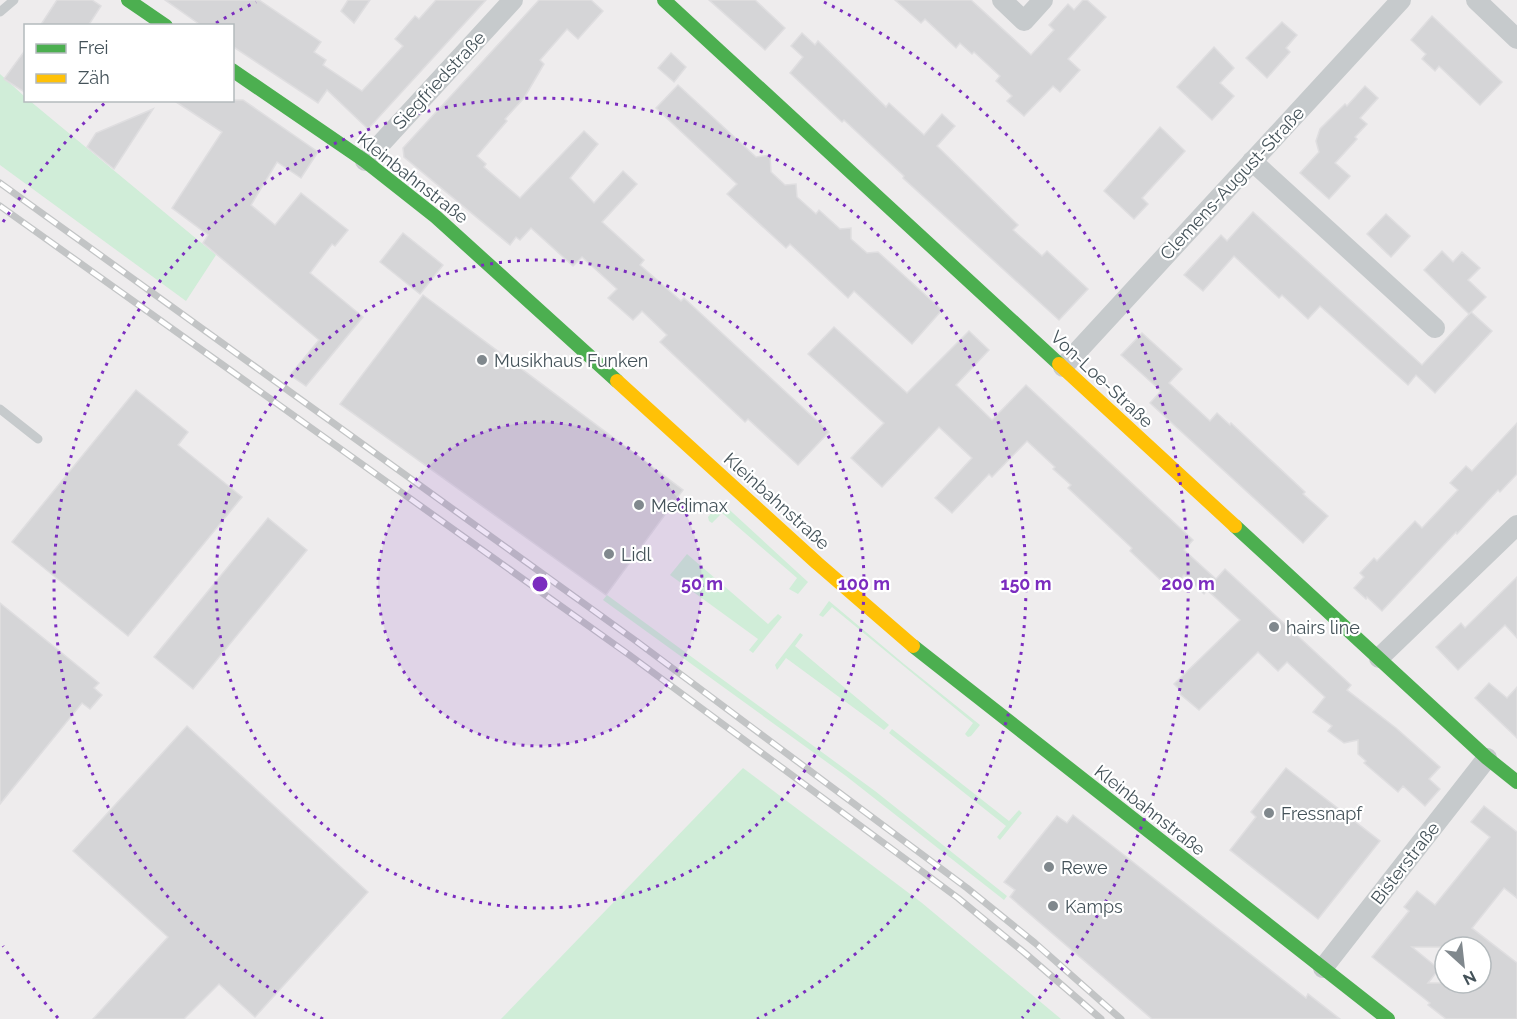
<svg xmlns="http://www.w3.org/2000/svg" width="1517" height="1019" font-family="Raleway,sans-serif">
	<style>
		.grass { fill: #d0edd8 }
		.building { fill: #d5d5d7; stroke: #dfdee0; stroke-width: 1.5; fill-rule: evenodd }
		.lines { fill: none; stroke-linecap: round; stroke-linejoin: round }
		.lane { stroke: #c6cacc; stroke-width: 9 }
		.street { stroke: #c6cacc; stroke-width: 20 }
		.fast { stroke: #4caf50; stroke-width: 14 }
		.slow { stroke: #ffc107; stroke-width: 14 }
		.rail-casing { stroke: #c2c4c5; stroke-width: 7 }
		.rail { stroke: #fff; stroke-width: 4.5; stroke-dasharray: 14; stroke-linecap: butt }
		.ring { fill: none; stroke: #7b2cbf; stroke-width: 3; stroke-dasharray: 3 6 }
		.poi-dot { fill: #80888d; stroke: #fff; stroke-width: 2 }
		.labels { text-anchor: middle; dominant-baseline: central; stroke-width: 4.5; stroke-linejoin: round; paint-order: stroke }
		.street-label { font-size: 18px; fill: #445259; stroke: #fff }
		.poi-label { font-size: 18px; fill: #445259; stroke: #fff; text-anchor: start }
		.centre { fill: #7b2cbf; stroke: #fff; stroke-width: 3 }
		.ring-label { font-size: 18px; text-anchor: middle; font-weight: bold; fill: #7b2cbf; stroke: #fff; stroke-width: 4.5; stroke-linejoin: round; paint-order: stroke }
	</style>
	<rect width="100%" height="100%" fill="#eeeced"/>
	<!-- grass -->
	<g class="grass">
		<path d="M0,74L25,97L26,100L30,101L216,255L186,301L0,165Z"/>
		<path d="M721,502L808,582L798,594L789,589L797,578L722,513L712,523L709,521L708,517Z"/>
		<path d="M687,554L768,624L778,614L782,617L753,653L749,650L758,639L670,575Z"/>
		<path d="M607,595L875,791L1007,896L1004,900L846,776L603,600Z"/>
		<path d="M829,601L904,664L980,725L971,736L968,737L965,734L973,723L832,607L823,617L819,615Z"/>
		<path d="M800,633L803,635L795,646L889,725L884,730L786,658L777,670L775,665Z"/>
		<path d="M892,729L1009,821L1019,810L1022,813L1000,840L997,837L1006,826L889,733Z"/>
		<path d="M743,768L922,903L1061,1019H501Z"/>
	</g>
	<!-- building -->
	<g class="building">
		<path d="M57,0H92L101,6L88,26H40Z"/>
		<path d="M165,0H259L321,42L314,52L326,60L323,65L362,91L403,46L395,39L415,16L419,19L436,0H486L368,129L327,90L318,103L232,46V26H202Z"/>
		<path d="M348,0H370L354,23L341,11Z"/>
		<path d="M539,0H591L603,11L578,39L567,29L540,60L544,64L524,98L505,119L507,121L477,156L486,164L484,167L520,198L584,131L598,144L570,178L594,203L623,171L637,184L602,222L644,260L640,265L681,301L684,298L829,432L798,465L748,419L745,422L660,342L667,335L642,311L633,320L608,298L617,289L582,257L573,266L531,228L520,240L516,237L510,245L404,157L403,148Z"/>
		<path d="M709,0H755L785,28L765,50Z"/>
		<path d="M895,0H971L1031,55L1054,30L1049,25L1068,4L1074,10L1083,0H1087L1106,17L1068,59L1080,70L1060,92L1053,86L1024,116L1007,101L1012,96L996,81L1000,76L974,52L972,54L960,43L956,48L925,19L921,23Z"/>
		<path d="M1432,16L1502,82L1480,105L1439,66L1435,71L1422,59L1426,54L1411,40Z"/>
		<path d="M1282,22L1297,35L1286,48L1290,52L1267,78L1246,58Z"/>
		<path d="M802,33L815,45L818,41L886,107L889,103L924,135L942,114L955,126L937,146L1018,225L1013,230L1042,256L1047,251L1088,289L1059,320L903,178L904,176L844,120L842,122L790,73L803,57L791,46Z"/>
		<path d="M1214,47L1234,68L1220,83L1234,96L1212,120L1177,87Z"/>
		<path d="M26,49V93L4,79Z"/>
		<path d="M671,53L686,67L674,82L658,68Z"/>
		<path d="M678,85L756,157L770,155L771,172L785,185L796,184L797,197L816,214L819,210L840,229L851,228V239L867,253L878,252L942,310L912,344L854,291L848,298L790,244L786,248L727,194L737,184L656,108Z"/>
		<path d="M1365,86L1378,98L1360,118L1367,124L1355,137L1357,139L1335,163L1350,176L1329,199L1300,173L1319,152L1316,141L1320,129L1345,104L1347,106Z"/>
		<path d="M173,100H243L318,152L301,178L277,162L251,205L275,225L301,193L348,230L335,246L332,244L310,273L363,317L306,386L290,375L319,340L203,243L208,235L172,208L222,132Z"/>
		<path d="M153,109L114,169L87,147L96,133Z"/>
		<path d="M1160,127L1185,151L1142,198L1148,204L1134,219L1104,191Z"/>
		<path d="M1253,212L1422,365L1471,312L1492,331L1435,393L1416,375L1408,385L1320,306L1308,319L1282,295L1279,298L1234,256L1203,291L1184,275L1221,235L1227,241Z"/>
		<path d="M1386,214L1410,236L1391,257L1367,234Z"/>
		<path d="M403,233L443,265L420,294L380,262Z"/>
		<path d="M1442,251L1453,262L1462,252L1480,268L1468,280L1486,297L1469,314L1424,270Z"/>
		<path d="M423,295L683,490L606,595L340,404Z"/>
		<path d="M834,327L907,393L969,331L989,350L956,385L992,420L1026,385L1193,540L1184,550L1216,579L1225,569L1351,685L1347,690L1396,728L1440,767L1429,779L1440,789L1425,806L1403,786L1398,792L1364,763L1366,761L1358,754V740L1344,743L1328,731L1332,726L1313,712L1325,697L1287,662L1278,671L1258,652L1199,710L1180,694L1181,691L1174,684L1240,620L1207,590L1204,594L1184,575L1171,590L1130,551L1132,548L1068,488L1071,485L1053,469L1055,467L1027,441L992,477L989,474L952,513L935,498L972,458L939,427L882,487L851,458L884,423L808,354Z"/>
		<path d="M1142,333L1182,369L1169,383L1210,421L1217,413L1230,425L1231,423L1305,492L1303,494L1328,516L1303,543L1150,403L1161,391L1121,355Z"/>
		<path d="M136,390L188,432L178,445L242,497L128,636L12,542Z"/>
		<path d="M1517,423V474L1500,492L1498,490L1457,534L1456,532L1382,611L1367,597L1366,599L1354,588L1364,577L1360,573L1374,558L1377,561L1415,521L1422,528L1458,490L1450,483L1466,466L1472,471Z"/>
		<path d="M268,518L307,550L193,689L154,657Z"/>
		<path d="M1517,577V638L1505,625L1458,670L1436,647L1461,623L1465,628Z"/>
		<path d="M0,603L99,683L94,688L102,695L90,709L82,703L0,804Z"/>
		<path d="M1489,683L1507,698L1517,687V738L1475,698Z"/>
		<path d="M187,726L368,892L255,1017L219,984L184,1019H93L168,937L73,851Z"/>
		<path d="M1286,768L1380,841L1318,919L1230,850L1256,817L1251,812Z"/>
		<path d="M1484,806L1517,832V898L1504,888L1472,928L1517,963V1019H1446L1428,1005L1430,1003L1372,957L1409,911L1404,907L1417,891L1435,905L1490,837L1471,822ZM1412,947H1481V983H1428L1439,969Z"/>
		<path d="M1073,815L1306,998L1308,994L1340,1019H1152L1010,897L1015,890L1004,882L1057,816L1067,823Z"/>
	</g>
	<g class="lines">
		<!-- lane -->
		<g class="lane">
			<path d="M0,12L14,0"/>
			<path d="M0,409L38,439"/>
		</g>
		<!-- street -->
		<g class="street">
			<path d="M1002,0L1024,21L1043,0"/>
			<path d="M1476,0L1517,39"/>
			<path d="M365,161L513,0"/>
			<path d="M1252,161L1435,328"/>
			<path d="M1063,367L1401,0"/>
			<path d="M1379,658L1517,525"/>
			<path d="M1323,968L1487,758"/>
		</g>
		<!-- fast -->
		<g class="fast">
			<path d="M128,0L166,26"/>
			<path d="M664,0L1059,364"/>
			<path d="M232,70L365,161L436,217L617,381"/>
			<path d="M1235,526L1487,758L1517,782"/>
			<path d="M913,646L1388,1019"/>
		</g>
		<!-- slow -->
		<g class="slow">
			<path d="M1059,364L1235,526"/>
			<path d="M617,381L817,563L913,646"/>
		</g>
		<!-- rail casing -->
		<g class="rail-casing">
			<g id="rail">
				<path d="M0,183L636,641L967,888L1035,943L1121,1019"/>
				<path d="M0,206L628,654L958,898L1026,954L1101,1019"/>
			</g>
		</g>
		<!-- rail -->
		<use href="#rail" class="rail"/>
	</g>
	<!-- distance rings -->
	<circle cx="540" cy="584" r="162" fill="#7b2cbf" fill-opacity=".12"/>
	<g class="ring">
		<circle cx="540" cy="584" r="162"/>
		<circle cx="540" cy="584" r="324"/>
		<path d="M323 1019A486 486 0 1 1 757 1019"/>
		<path d="M58 1018A648 648 0 0 1 3 946M3 222A648 648 0 0 1 106 102M216 23A648 648 0 0 1 256 2M824 2A648 648 0 0 1 1022 1018"/>
	</g>
	<!-- markers -->
	<g class="poi-dot">
		<circle cx="482" cy="360" r="6"/>
		<circle cx="639" cy="505" r="6"/>
		<circle cx="609" cy="554" r="6"/>
		<circle cx="1274" cy="627" r="6"/>
		<circle cx="1269" cy="813" r="6"/>
		<circle cx="1049" cy="867" r="6"/>
		<circle cx="1053" cy="906" r="6"/>
	</g>
	<g class="labels">
		<!-- street labels -->
		<g class="street-label">
			<text transform="translate(439 80) rotate(-47)">Siegfriedstraße</text>
			<text transform="translate(413 178) rotate(38)">Kleinbahnstraße</text>
			<text transform="translate(1232 183) rotate(-47)">Clemens-August-Straße</text>
			<text transform="translate(1102 379) rotate(43)">Von-Loe-Straße</text>
			<text transform="translate(777 501) rotate(42)">Kleinbahnstraße</text>
			<text transform="translate(1150 810) rotate(38)">Kleinbahnstraße</text>
			<text transform="translate(1405 863) rotate(-52)">Bisterstraße</text>
		</g>
		<!-- poi labels -->
		<g class="poi-label">
			<text x="494" y="360">Musikhaus Funken</text>
			<text x="651" y="505">Medimax</text>
			<text x="621" y="554">Lidl</text>
			<text x="1286" y="627">hairs line</text>
			<text x="1281" y="813">Fressnapf</text>
			<text x="1061" y="867">Rewe</text>
			<text x="1065" y="906">Kamps</text>
		</g>
	</g>
	<circle cx="540" cy="584" r="9" class="centre"/>
	<g class="ring-label">
		<text x="702" y="590">50 m</text>
		<text x="864" y="590">100 m</text>
		<text x="1026" y="590">150 m</text>
		<text x="1188" y="590">200 m</text>
	</g>
	<!-- legend -->
	<rect x="24" y="24" width="210" height="78" fill="#ffffff" stroke="#b4babd" stroke-width="1.5"/>
	<rect x="36" y="44" width="30" height="9" fill="#4caf50" stroke="#b4babd" stroke-width="1.5"/>
	<text x="78" y="54" font-size="18" fill="#445259">Frei</text>
	<rect x="36" y="74" width="30" height="9" fill="#ffc107" stroke="#b4babd" stroke-width="1.5"/>
	<text x="78" y="84" font-size="18" fill="#445259">Zäh</text>
	<!-- north arrow -->
	<g transform="translate(1463 965) rotate(153)"><circle r="28" fill="#ffffff" stroke="#b4babd" stroke-width="1.5"/>
	<path d="M0-4.5L10 22L0 15L-10 22Z" fill="#80888d"/>
	<text y="-9" font-size="16" font-weight="bold" text-anchor="middle" fill="#445259">N</text>
	</g>
</svg>
